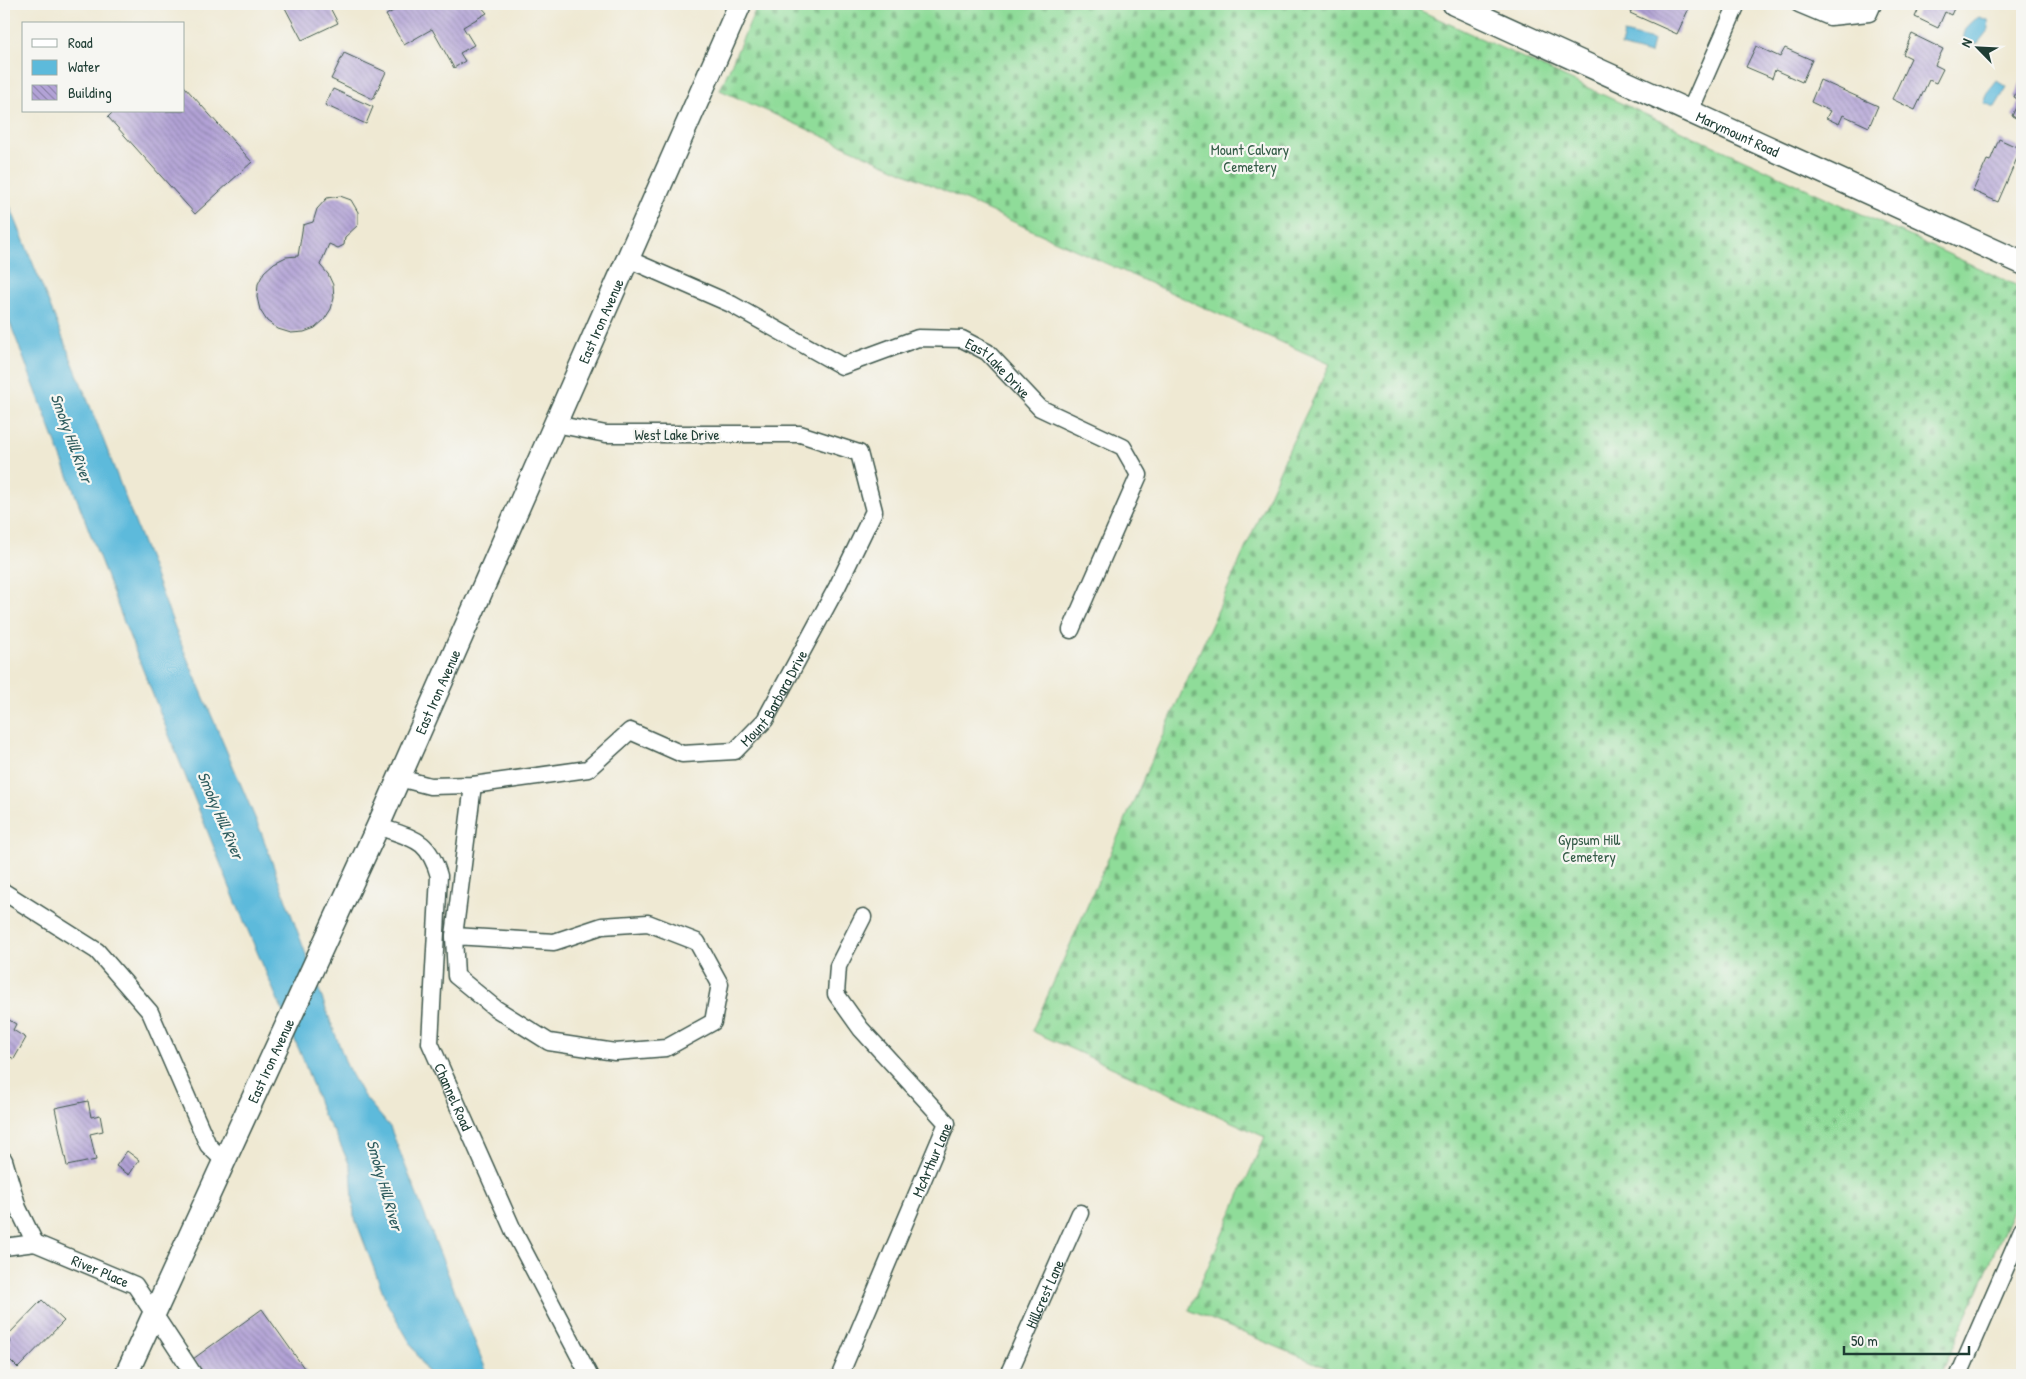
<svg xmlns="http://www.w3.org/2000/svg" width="2026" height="1379" font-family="'Patrick Hand',sans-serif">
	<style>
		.cemetery { fill: url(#cemetery-stones); stroke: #578c66 }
		.water { fill: #5dbadb; stroke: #3e7c88 }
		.building { fill: url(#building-back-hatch) }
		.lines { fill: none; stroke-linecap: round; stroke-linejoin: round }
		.street-casing { stroke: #3e574c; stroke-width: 19 }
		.secondary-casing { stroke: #3e574c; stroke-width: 25 }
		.street { stroke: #fff; stroke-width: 16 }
		.secondary { stroke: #fff; stroke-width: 22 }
		.labels { text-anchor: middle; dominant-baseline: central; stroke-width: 4.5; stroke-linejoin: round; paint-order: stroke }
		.street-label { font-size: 15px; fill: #1f3d34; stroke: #f6f6f2 }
		.park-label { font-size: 15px; fill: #355d48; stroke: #f6f6f2 }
		.water-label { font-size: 16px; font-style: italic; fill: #2e5c5e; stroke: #f6f6f2 }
	</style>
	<defs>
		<pattern id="cemetery-stones" width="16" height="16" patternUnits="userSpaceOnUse" patternTransform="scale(1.25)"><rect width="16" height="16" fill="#8fdc99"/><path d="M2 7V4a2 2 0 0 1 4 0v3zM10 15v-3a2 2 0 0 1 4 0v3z" fill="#74b47e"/></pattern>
		<pattern id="building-back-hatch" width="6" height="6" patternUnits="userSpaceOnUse" patternTransform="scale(1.25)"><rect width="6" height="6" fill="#b2a2d6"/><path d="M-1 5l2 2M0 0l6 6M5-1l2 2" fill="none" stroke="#9085ae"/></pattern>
	</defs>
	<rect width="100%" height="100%" fill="#f6f6f2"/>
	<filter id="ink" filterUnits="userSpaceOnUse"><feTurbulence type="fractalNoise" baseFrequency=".02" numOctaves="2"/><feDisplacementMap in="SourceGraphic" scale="10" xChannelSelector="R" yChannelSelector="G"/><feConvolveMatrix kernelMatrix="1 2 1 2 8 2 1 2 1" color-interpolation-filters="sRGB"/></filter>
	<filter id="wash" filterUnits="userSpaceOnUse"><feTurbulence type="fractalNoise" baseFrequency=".0096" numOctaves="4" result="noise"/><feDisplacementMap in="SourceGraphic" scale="20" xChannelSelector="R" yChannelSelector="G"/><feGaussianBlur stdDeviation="1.12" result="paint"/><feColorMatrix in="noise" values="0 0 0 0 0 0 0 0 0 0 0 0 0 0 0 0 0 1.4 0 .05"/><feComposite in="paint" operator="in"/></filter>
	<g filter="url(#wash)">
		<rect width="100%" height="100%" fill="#efe9d3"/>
		<!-- cemetery -->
		<path class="cemetery" d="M758,4H1406L2022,288V1189L1941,1375H1344L1189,1310L1265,1137L1032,1031L1291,445L1330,364L720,90Z"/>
		<!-- water -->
		<g class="water">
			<path d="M1979,17L1988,20L1989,29L1978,43L1968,45L1964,42C1962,31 1969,23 1979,17Z"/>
			<path d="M1624,33L1653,40L1650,54L1621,46Z"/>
			<path d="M1997,80L2007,87L1995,107L1984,103L1989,90Z"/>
			<path d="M4,191L100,431L182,646L261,832L347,1066L363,1095L390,1127L488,1375H429L387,1303L354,1216L351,1168L336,1135L323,1115L303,1059L237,905L125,625L4,307Z"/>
		</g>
		<g id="blocks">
			<!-- building -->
			<g class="building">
				<path d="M283,4H328L338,23L302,40Z"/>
				<path d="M406,4H479L487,13L463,27L474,45L460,53L465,61L454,68L432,29L404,45L386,15Z"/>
				<path d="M1635,4H1684L1690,6L1677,34L1630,13Z"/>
				<path d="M1921,4H1956L1951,15L1945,12L1938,28L1915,17Z"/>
				<path d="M1912,34L1943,49L1935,65L1943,69L1936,83L1929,80L1915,110L1892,99L1911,58L1903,54Z"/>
				<path d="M1756,46L1780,57L1785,48L1812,60L1802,82L1775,70L1772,78L1746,67Z"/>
				<path d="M344,53L386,72L373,99L331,79Z"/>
				<path d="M2022,79V121L2012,116L2019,100L2014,97Z"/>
				<path d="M1820,80L1878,106L1869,127L1843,115L1839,124L1826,118L1830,111L1811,102Z"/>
				<path d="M184,86L252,162L195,214L108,117L114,111H184Z"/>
				<path d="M333,89L373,107L366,124L325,105Z"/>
				<path d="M1999,139L2021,149L1998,202L1973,191L1987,160L1990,161Z"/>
				<path d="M340,196L351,200L358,212V225L345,237L344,245L338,248L329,244L320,265L328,274L333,285L334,298L331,309L324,320L315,328L304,332L291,333L278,329L267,321L260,310L257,297L258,284L264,272L274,263L286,257L298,256L303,225L313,222L317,209L327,198Z"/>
				<path d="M4,1017L16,1024L13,1030L26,1038L14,1059L4,1053Z"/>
				<path d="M88,1101L91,1117L100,1115L103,1131L90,1134L96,1160L67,1166L55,1108Z"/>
				<path d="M127,1151L139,1160L129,1175L116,1166Z"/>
				<path d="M42,1300L64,1321L18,1368L4,1354V1350L11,1342L6,1337Z"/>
				<path d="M262,1309L309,1375H205L193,1359Z"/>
			</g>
		</g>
	</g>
	<g filter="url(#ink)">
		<use href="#blocks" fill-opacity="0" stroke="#3e574c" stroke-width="1"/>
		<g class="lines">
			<!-- street casing -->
			<g class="street-casing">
				<g id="street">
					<path d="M1799,4L1830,17L1869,13L1873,4"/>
					<path d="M1690,111L1737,4"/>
					<path id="s1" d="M628,259L731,304L842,366L918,338L962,339L987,352L1040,408L1123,447L1139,475L1071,630"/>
					<path id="s2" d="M399,778L430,786L473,785L588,769L630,731L682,754L735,751L765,720L837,587L874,511L859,453L800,434H606L555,424"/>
					<path id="s3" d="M378,826C412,839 428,837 439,876L430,1043L514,1232L589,1375"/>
					<path d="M4,892L97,951L150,1012L208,1145L225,1162"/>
					<path d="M648,923L697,942L720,984L713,1022L666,1048L615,1052L549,1042L495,1008L456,976L454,936L554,942L602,926Z"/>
					<path d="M454,936L473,785"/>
					<path d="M4,1160L18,1208L35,1243"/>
					<path id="s4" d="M35,1243L135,1285L194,1375"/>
					<path d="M4,1247L35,1243"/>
					<path id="s5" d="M840,1375L947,1123L861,1029L836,994L838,966L863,917"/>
					<path id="s6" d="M1008,1375L1080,1213"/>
					<path d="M1959,1375L2022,1230"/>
				</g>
			</g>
			<!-- secondary casing -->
			<g class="secondary-casing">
				<g id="secondary">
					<path id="s7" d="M1454,4L2022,263"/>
					<path id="s8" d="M126,1375L378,826L740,4"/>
				</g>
			</g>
			<!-- street -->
			<use href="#street" class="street"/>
			<!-- secondary -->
			<use href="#secondary" class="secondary"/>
		</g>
	</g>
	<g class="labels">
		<!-- street labels -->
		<g class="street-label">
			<text stroke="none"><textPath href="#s7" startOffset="312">Marymount Road</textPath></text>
			<text stroke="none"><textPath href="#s8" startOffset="1156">East Iron Avenue</textPath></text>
			<text stroke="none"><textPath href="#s1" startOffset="411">East Lake Drive</textPath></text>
			<text x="677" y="434">West Lake Drive</text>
			<text stroke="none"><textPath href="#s8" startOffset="751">East Iron Avenue</textPath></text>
			<text stroke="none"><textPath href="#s2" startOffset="424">Mount Barbara Drive</textPath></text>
			<text stroke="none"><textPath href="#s8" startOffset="346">East Iron Avenue</textPath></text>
			<text stroke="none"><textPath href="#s3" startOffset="310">Channel Road</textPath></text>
			<text stroke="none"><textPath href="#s5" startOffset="234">McArthur Lane</textPath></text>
			<text stroke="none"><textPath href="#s4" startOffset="71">River Place</textPath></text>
			<text stroke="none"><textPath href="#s6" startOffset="89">Hillcrest Lane</textPath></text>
		</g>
		<!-- park labels -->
		<g class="park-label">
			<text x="1250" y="149">Mount Calvary<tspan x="1250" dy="17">Cemetery</tspan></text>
			<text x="1589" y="839">Gypsum Hill<tspan x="1589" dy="17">Cemetery</tspan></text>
		</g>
		<!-- water labels -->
		<g class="water-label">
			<text transform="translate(72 438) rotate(70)">Smoky Hill River</text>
			<text transform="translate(221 815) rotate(67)">Smoky Hill River</text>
			<text transform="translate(385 1185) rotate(74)">Smoky Hill River</text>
		</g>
	</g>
	<!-- margin -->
	<rect width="2026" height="1379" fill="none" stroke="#f6f6f2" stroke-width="20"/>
	<!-- legend -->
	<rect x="22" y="22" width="162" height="90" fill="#f6f6f2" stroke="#a0aca6"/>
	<rect x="32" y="39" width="25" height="8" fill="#ffffff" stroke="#a0aca6"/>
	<text x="68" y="48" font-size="15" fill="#1f3d34">Road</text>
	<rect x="32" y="60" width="25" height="15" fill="#5dbadb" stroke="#a0aca6"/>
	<text x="68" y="72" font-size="15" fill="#1f3d34">Water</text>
	<rect x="32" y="85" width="25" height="15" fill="url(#building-back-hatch)" stroke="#a0aca6"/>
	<text x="68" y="98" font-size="15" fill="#1f3d34">Building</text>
	<!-- north arrow -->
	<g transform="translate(1978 48) rotate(294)" stroke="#f6f6f2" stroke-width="4" paint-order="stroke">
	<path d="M0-4L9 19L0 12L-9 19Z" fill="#1f3d34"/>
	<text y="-8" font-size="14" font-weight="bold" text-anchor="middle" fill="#1f3d34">N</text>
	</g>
	<!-- scale -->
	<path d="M1844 1346v8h125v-8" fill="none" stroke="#1f3d34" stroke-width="2.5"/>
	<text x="1851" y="1346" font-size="15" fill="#1f3d34" stroke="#f6f6f2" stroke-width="4" paint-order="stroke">50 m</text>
</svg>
